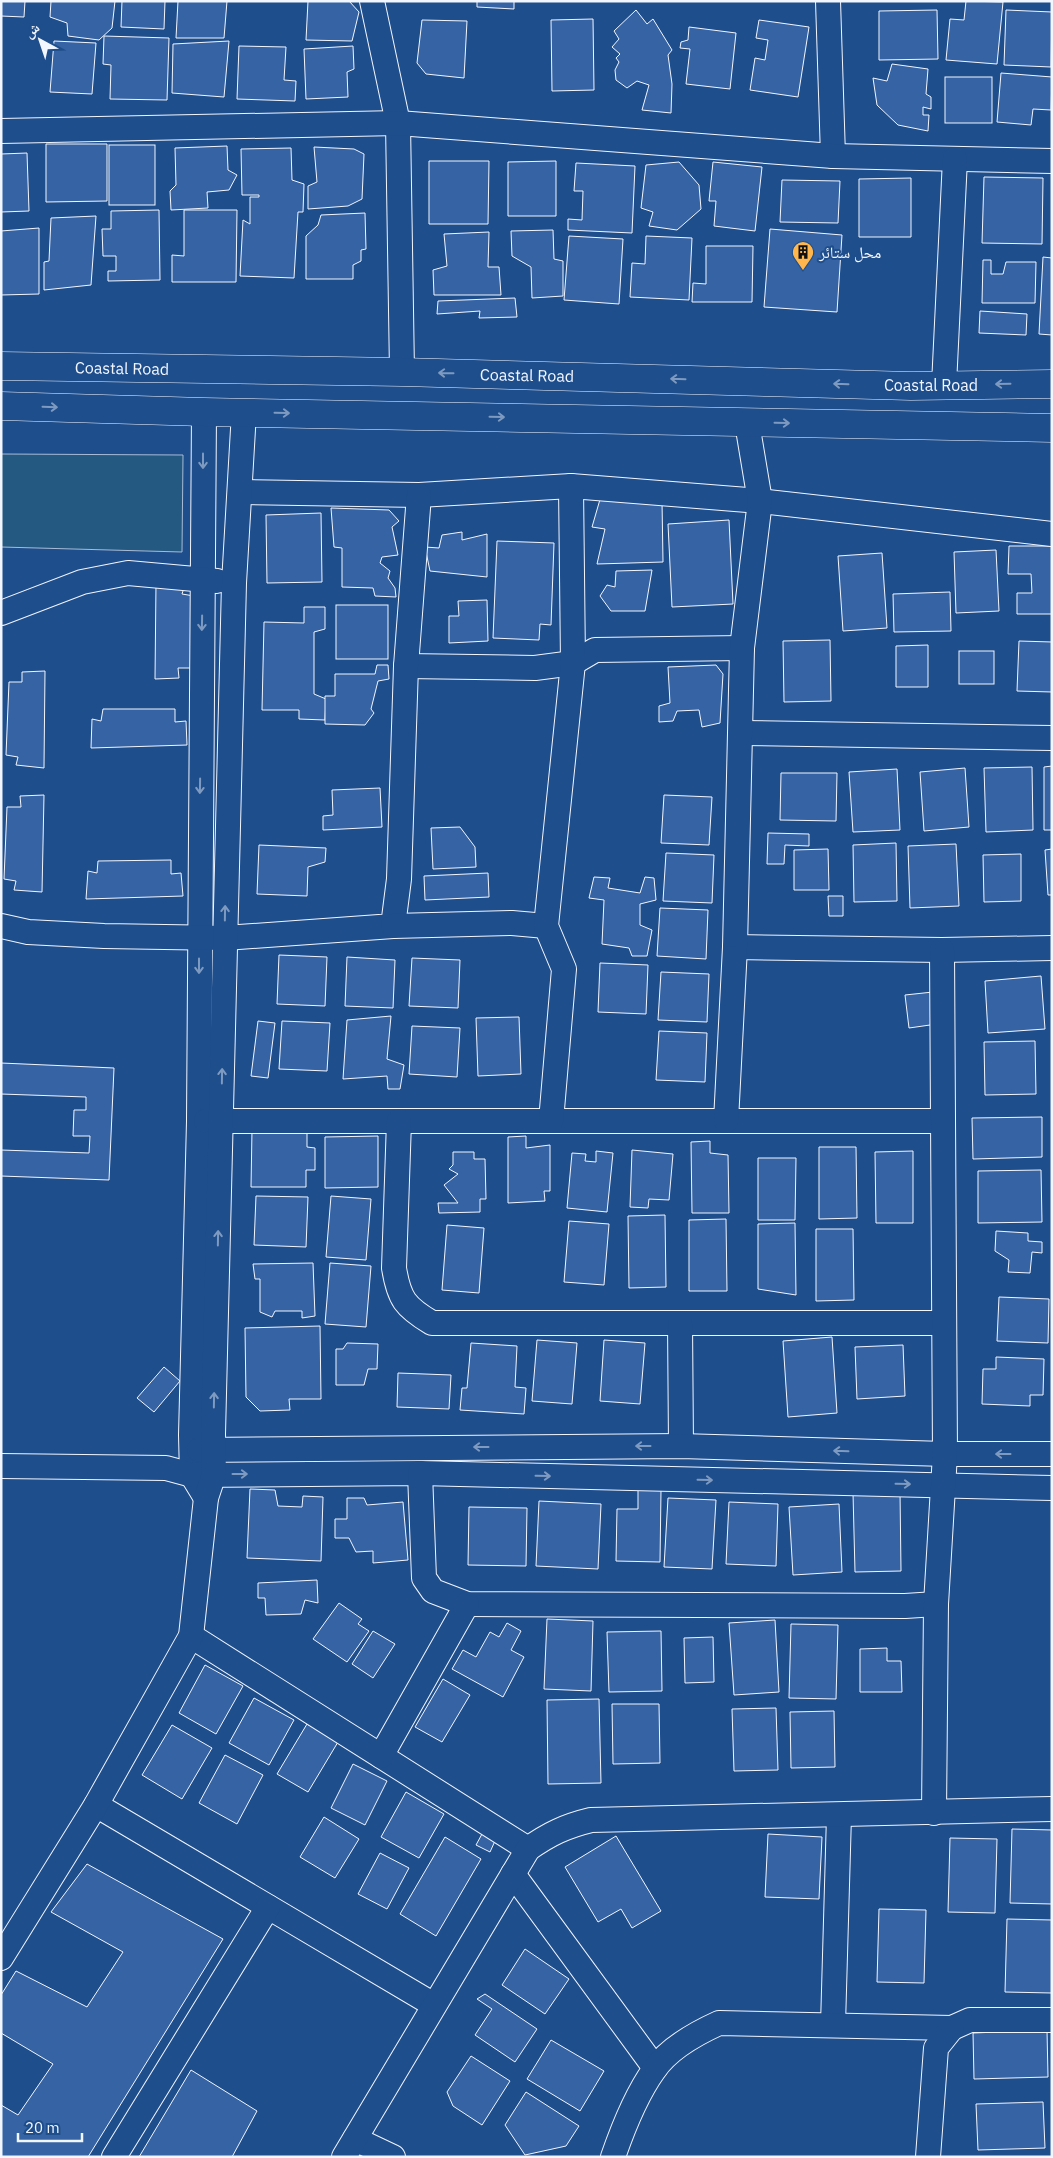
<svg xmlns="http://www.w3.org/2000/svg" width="1053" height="2158" font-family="'IBM Plex Sans','Noto Naskh Arabic',sans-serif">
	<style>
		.green { fill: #245a82; stroke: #a8bbd7 }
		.building { fill: #3563a3; stroke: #f2f6ff }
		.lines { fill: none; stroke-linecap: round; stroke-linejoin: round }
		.minor-casing { stroke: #f2f6ff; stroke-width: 26 }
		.highway-casing { stroke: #f2f6ff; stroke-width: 29 }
		.minor { stroke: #1f4e8c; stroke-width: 24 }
		.highway { stroke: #1f4e8c; stroke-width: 28 }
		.oneway { stroke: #7e9ac0 }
		.labels { text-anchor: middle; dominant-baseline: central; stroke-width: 4; stroke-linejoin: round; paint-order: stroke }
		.poi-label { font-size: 16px; fill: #f2f6ff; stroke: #1f4e8c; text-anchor: start }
		.street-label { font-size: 16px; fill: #f2f6ff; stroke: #1f4e8c }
	</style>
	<rect width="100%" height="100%" fill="#1f4e8c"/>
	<!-- green -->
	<path class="green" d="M1,454L183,455L182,552L1,547Z"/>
	<!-- building -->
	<g class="building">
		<path d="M1,1H25L24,17L1,16Z"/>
		<path d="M51,1H115L112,28L99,40L68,36L67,23L50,17Z"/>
		<path d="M122,1H165L164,29L121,27Z"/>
		<path d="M178,1H227L224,38H176Z"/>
		<path d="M308,1H349L359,12L352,41L306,40Z"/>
		<path d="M477,1H514V9L477,7Z"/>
		<path d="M966,1L1003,2L997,64L946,60L950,19L964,20Z"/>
		<path d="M636,10L647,24L653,19L672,50L668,55L672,84L671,113L642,110L649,85L637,81L627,88L616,80L615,70L619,62L616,58L620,54L612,47L619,39L614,31Z"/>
		<path d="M937,10L938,59L879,60V11Z"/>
		<path d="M1006,10L1052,12L1051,67L1004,65Z"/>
		<path d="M593,19L594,90L552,91L551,20Z"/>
		<path d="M422,20L467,21L464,78L426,74L417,63Z"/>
		<path d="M759,20L809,27L798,97L750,90L755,58L765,60L768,40L756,38Z"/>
		<path d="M689,27L736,33L730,89L686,84L690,49L680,48L681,42L688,40Z"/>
		<path d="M104,36L169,38L167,100L110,99L111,65L103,64Z"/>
		<path d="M54,41L96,43L92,94L50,92Z"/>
		<path d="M229,41L224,97L172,93L173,44Z"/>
		<path d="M239,46L286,47L284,80L296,81L295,101L237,99Z"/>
		<path d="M353,46L354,69L347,72L348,97L306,99L304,49Z"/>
		<path d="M892,64L928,69L926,94L931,97V109L923,107V115H929L928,131L898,125L877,105L873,78L887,81Z"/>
		<path d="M1001,73L1052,77L1051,110L1033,109L1031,125L997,122Z"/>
		<rect x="945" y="77" width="47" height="46"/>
		<path d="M46,144H107V201L46,202Z"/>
		<rect x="109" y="145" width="46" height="60"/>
		<path d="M227,146L228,170L237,175L229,190L207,192L208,208L171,210L170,191L176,185L175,148Z"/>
		<path d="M314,147L354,149L364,154L362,199L348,206L308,209V186L317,182Z"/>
		<path d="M291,148L292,180L304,184L303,212H298L294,278L240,276L243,220L250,224V197H259V195H242L241,149Z"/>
		<path d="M27,153L29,211L1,212V154Z"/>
		<path d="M429,161H489L488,224H429Z"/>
		<path d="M556,161V216H508V162Z"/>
		<path d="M679,162L699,185L701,209L677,230L649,226L653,212L641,208L646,165Z"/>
		<path d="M713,162L762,167L755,231L714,226L716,201H709Z"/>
		<path d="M576,163L635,166L632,233L568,230V219L582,220L583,191H574Z"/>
		<path d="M984,177L1043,178L1042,244L982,243Z"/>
		<path d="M911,178V237H859V179Z"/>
		<path d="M782,180L840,181L838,223L780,222Z"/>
		<path d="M159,210L160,280L108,281V271H116V256H103L102,229H111V211Z"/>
		<path d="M184,210H237L236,282H172V255L184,256Z"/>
		<path d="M365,213L366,249L361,250V261L353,265V279H306V236L318,225L321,215Z"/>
		<path d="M96,216L91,285L44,290V262L49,261L51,218Z"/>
		<path d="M39,228V294L1,295V231Z"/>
		<path d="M770,229L842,235L837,312L764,307Z"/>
		<path d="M553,230L554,259L563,261V296L532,298L531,267L512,256L511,231Z"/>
		<path d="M489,232L488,267H499L501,295H434L433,270L447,266L444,234Z"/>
		<path d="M569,236L623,239L619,304L564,300Z"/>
		<path d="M646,236L692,238L689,300L630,297L632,263L645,264Z"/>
		<path d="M706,246H753L752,302H692L693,283L706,284Z"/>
		<path d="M1043,257L1052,258V335L1039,334Z"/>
		<path d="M983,260H991V274H1003L1006,262H1036L1035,303H982Z"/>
		<path d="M515,298L517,317L479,318L480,311L437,314L438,301Z"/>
		<path d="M980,311L1027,314L1026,335L979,333Z"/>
		<path d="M601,496L662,501L663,562L597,564L605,529L592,527Z"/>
		<path d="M331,508L389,510L399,521L392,527L398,555L382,557L380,563L390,571L388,578L395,588L396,597L375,596L373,588L342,587V548L334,547Z"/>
		<path d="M321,513L322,582L267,583L266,515Z"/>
		<path d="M729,520L733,604L672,607L668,524Z"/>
		<path d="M462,532V540L487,534V577L430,571L425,547L439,548L442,535Z"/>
		<path d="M497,541L554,543L551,625L540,624L539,640L493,638Z"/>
		<path d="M1009,546H1052V614H1017V593H1032L1031,574H1008Z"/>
		<path d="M996,550L999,611L956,613L954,552Z"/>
		<path d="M882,553L887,628L843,631L838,556Z"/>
		<path d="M652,570L645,611H611L600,596L607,585L615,587L616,571Z"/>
		<path d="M156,583L185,585L182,594L194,596L192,668H178L179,678L155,679Z"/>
		<path d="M950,592L951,631L894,632L893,594Z"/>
		<path d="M487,600L488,641L449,643V616H459L458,601Z"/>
		<rect x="336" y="605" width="52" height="54"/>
		<path d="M304,607H325V629L314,632V694L326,699L325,720L299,719V710H262L264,622L304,623Z"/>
		<path d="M830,640L831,701L784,702L783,641Z"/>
		<path d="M1019,641L1052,642V692L1017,691Z"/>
		<path d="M928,645V687H896V646Z"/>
		<rect x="959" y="651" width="35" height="33"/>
		<path d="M377,665H388L389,679L378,681L371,709L374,713L365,725L325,724V696H335V674H375Z"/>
		<path d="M716,665L723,674L720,723L702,727L699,710L677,711L673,721L659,722V706L670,703L668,667Z"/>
		<path d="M45,671L44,768L16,765L18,757L6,755L9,682H22V672Z"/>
		<path d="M103,709H175V722L186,721L187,745L91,748L92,719L101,721Z"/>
		<path d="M1052,766V830H1044V767Z"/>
		<path d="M1032,767L1033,830L986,832L984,768Z"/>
		<path d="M965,768L969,827L924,831L920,772Z"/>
		<path d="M897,769L900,830L853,832L849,772Z"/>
		<path d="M781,773H837L836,821L780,820Z"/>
		<path d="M380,788L382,827L323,830V816L333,815L332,790Z"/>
		<path d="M44,795L42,892L14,890L16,881L4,879L7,807H21L20,796Z"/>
		<path d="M664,795L712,797L709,845L661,843Z"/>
		<path d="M460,827L475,847L476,867L433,869L431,828Z"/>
		<path d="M768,833L809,834V846L785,845L784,864H767Z"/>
		<path d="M896,843L897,901L854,902L853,845Z"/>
		<path d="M956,844L959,906L910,908L908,846Z"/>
		<path d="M259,845L326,848L325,862L308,867L307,896L257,894Z"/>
		<path d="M828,849L829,890H794V850Z"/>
		<path d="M1052,849V895H1048L1045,850Z"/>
		<path d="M666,853L714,855L712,903L663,901Z"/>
		<path d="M1021,854V901L984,902L983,855Z"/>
		<path d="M171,860V874L181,873L183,896L86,899L88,871L97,873L98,861Z"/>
		<path d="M488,873L489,897L425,900L424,876Z"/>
		<path d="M594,877L610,878L608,888L640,893L645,877L654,878L656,900L640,904V925L652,930L647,956H632L629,948L602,944L604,900L589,898Z"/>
		<path d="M828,896H843V916H829Z"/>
		<path d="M660,908L708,910L706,959L657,956Z"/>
		<path d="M279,955L327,957L325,1006L277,1004Z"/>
		<path d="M347,957L395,960L393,1008L345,1006Z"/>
		<path d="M412,958L460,960L458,1008L409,1006Z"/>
		<path d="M600,963L648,965L646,1014L598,1012Z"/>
		<path d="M661,972L709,974L707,1022L658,1020Z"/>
		<path d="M1041,976L1045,1029L988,1033L985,981Z"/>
		<path d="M933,992L937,1024L909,1028L905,995Z"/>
		<path d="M391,1016L387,1059L404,1065L400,1089H388L387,1076L343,1079L347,1020Z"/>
		<path d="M519,1017L521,1074L478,1076L476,1018Z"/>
		<path d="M258,1021L275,1023L268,1078L251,1076Z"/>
		<path d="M282,1021L330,1023L327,1071L279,1069Z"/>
		<path d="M412,1026L460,1028L457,1077L409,1074Z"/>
		<path d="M659,1031L707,1033L705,1082L656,1080Z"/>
		<path d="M1035,1041L1036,1094L985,1095L984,1042Z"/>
		<path d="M1,1063L114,1068L109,1180L1,1176V1150L89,1153L90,1136H73L74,1110H86V1097L1,1094Z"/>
		<path d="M1042,1117V1157L973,1159L972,1118Z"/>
		<path d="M252,1130H307V1147L315,1148V1170H306V1187H251Z"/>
		<path d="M378,1136V1187L325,1188V1137Z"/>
		<path d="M526,1136V1148L550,1145V1191H544L545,1201L508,1203V1137Z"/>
		<path d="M710,1141V1153L728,1155L729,1213H692L691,1142Z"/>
		<path d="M819,1147H856L857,1218L819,1219Z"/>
		<path d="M632,1150L673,1154L669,1200L649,1199L648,1208L630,1207Z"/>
		<path d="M596,1151L613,1153L607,1212L567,1208L572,1153L586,1154L585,1161L596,1162Z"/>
		<path d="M913,1151V1223H876L875,1152Z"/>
		<path d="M453,1152H474V1159H485L486,1199H480V1212L439,1213L438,1203H458L444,1185L458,1174L449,1169L453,1165Z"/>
		<path d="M758,1158H796L795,1220H758Z"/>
		<path d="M1041,1170L1042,1222L978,1223V1171Z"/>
		<path d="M256,1196L308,1197L306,1247L254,1245Z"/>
		<path d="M331,1196L371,1199L366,1260L326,1257Z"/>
		<path d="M665,1215L666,1287L629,1288L628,1216Z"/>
		<path d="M726,1219L727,1291H689V1220Z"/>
		<path d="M569,1221L609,1224L604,1285L564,1282Z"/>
		<path d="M795,1223L796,1295L758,1289V1224Z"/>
		<path d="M447,1225L484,1228L479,1293L442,1290Z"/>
		<path d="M816,1229H853L854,1300L816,1301Z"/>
		<path d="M996,1231L1028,1233V1241L1042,1242V1253L1032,1252L1030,1273L1008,1272L1009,1260L995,1251Z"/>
		<path d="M313,1263L315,1316L302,1318V1311H275L272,1317L260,1312V1279H255L253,1264Z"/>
		<path d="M330,1263L371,1266L366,1327L325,1324Z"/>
		<path d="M999,1297L1049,1299L1048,1343L997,1341Z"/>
		<path d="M320,1326L321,1399H289L290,1410L260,1411L246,1397L245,1328Z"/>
		<path d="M832,1337L837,1413L788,1417L783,1341Z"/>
		<path d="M537,1340L577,1343L572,1404L532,1401Z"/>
		<path d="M604,1340L645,1343L640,1404L600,1401Z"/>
		<path d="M347,1343L378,1344L377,1369H368L364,1385H336V1349H343Z"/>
		<path d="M471,1343L517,1346L515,1387L526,1388L524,1414L460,1410L462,1388H467Z"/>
		<path d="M903,1345L905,1396L857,1399L855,1347Z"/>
		<path d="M996,1357L1044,1359L1043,1395H1030V1406L982,1404L983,1369H996Z"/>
		<path d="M164,1367L180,1381L154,1412L137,1398Z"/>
		<path d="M398,1373L451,1375L449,1409L397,1407Z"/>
		<path d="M250,1489L275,1490L278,1506L302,1507L303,1496L323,1497L321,1561L247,1558Z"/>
		<path d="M638,1489L661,1490L660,1562L616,1561L617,1509H638Z"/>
		<path d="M900,1492L901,1571L855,1572L853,1493Z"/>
		<path d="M347,1498H364L367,1505L403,1502L408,1560L373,1563V1551L356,1552L349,1538H335V1519H347Z"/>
		<path d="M668,1498L716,1500L712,1569L664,1567Z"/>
		<path d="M539,1501L601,1504L598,1569L536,1566Z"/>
		<path d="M729,1502L778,1504L776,1566L726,1564Z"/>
		<path d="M839,1504L842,1572L793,1575L789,1507Z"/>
		<path d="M469,1507L527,1508L526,1566L468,1565Z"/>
		<path d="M317,1580L318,1603L305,1600L301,1614L266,1615L265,1598H258V1583Z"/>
		<path d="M339,1603L362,1619L358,1624L369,1631L347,1662L313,1639Z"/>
		<path d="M547,1619L593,1621L591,1691L544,1689Z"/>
		<path d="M775,1620L779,1692L734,1695L729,1623Z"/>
		<path d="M507,1623L521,1631L511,1650L524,1657L503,1697L452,1669L463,1650L476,1657L490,1632L499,1637Z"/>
		<path d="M791,1624L838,1625L836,1699L789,1698Z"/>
		<path d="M373,1631L395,1644L373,1678L352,1664Z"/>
		<path d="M661,1631L662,1691L609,1692L607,1632Z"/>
		<path d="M713,1637L714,1682L685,1683L684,1638Z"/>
		<path d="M887,1648V1661H901L902,1692H860V1649Z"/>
		<path d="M205,1665L243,1686L216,1734L179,1713Z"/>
		<path d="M443,1679L470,1695L442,1742L415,1727Z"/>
		<path d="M254,1698L294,1720L269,1765L229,1743Z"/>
		<path d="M599,1699L601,1783L548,1784L547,1700Z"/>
		<path d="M612,1704H659L660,1763L613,1764Z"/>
		<path d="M776,1708L778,1770L734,1771L732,1709Z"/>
		<path d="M834,1711L835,1767L791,1768L790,1712Z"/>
		<path d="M307,1724L338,1742L308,1792L277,1774Z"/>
		<path d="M172,1725L212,1748L182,1799L142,1775Z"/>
		<path d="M225,1755L263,1775L237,1824L199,1803Z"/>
		<path d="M353,1764L387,1781L365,1825L331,1808Z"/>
		<path d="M406,1792L444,1814L419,1858L381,1837Z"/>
		<path d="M324,1817L359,1839L335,1878L300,1857Z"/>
		<path d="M1012,1829L1052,1830V1904L1010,1903Z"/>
		<path d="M482,1834L495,1841L490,1852L476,1845Z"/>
		<path d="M768,1834L822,1837L819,1899L765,1897Z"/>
		<path d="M616,1836L661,1911L632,1928L621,1909L598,1922L565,1867Z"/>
		<path d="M445,1837L481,1859L436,1936L400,1914Z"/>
		<path d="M950,1838L997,1839L995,1913L948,1912Z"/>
		<path d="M380,1853L409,1868L387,1909L358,1894Z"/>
		<path d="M87,1864L223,1939L88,2157H1V2105L18,2115L53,2064L1,2033V1995L16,1971L87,2007L123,1952L51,1912Z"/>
		<path d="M879,1909L926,1910L924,1983L877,1982Z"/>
		<path d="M1007,1919L1052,1920V1993L1005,1992Z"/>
		<path d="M525,1949L569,1979L545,2014L502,1985Z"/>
		<path d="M485,1994L537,2029L515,2062L475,2035L492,2009L477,1999Z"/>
		<path d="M1047,2030L1048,2077L974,2079L973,2033Z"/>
		<path d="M551,2040L604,2071L580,2111L527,2079Z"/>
		<path d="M471,2056L510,2081L482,2125L453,2106L447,2092Z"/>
		<path d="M191,2070L257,2111L232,2157H139Z"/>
		<path d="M526,2092L579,2126L566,2146L525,2155L505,2125Z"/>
		<path d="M1043,2102L1045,2148L978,2150L976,2104Z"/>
	</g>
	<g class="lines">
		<!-- minor casing -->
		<g class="minor-casing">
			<g id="minor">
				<path d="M372,1L398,123L402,372"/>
				<path d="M828,1L833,156"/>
				<path d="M1,131L398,123L833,156L1052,161"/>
				<path d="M944,385L955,159"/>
				<path d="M204,412L199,1121L191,1435L192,1475L206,1498"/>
				<path d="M240,492L419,495L571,486L760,501L1052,534"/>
				<path d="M1,613L82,582L128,573L217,581"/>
				<path d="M406,666L535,668L573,663L595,650L742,648"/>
				<path d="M741,733L1052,738"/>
				<path d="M1,926L28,932L104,936L225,938L393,926L399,879L406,666L419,495"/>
				<path d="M393,926L512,923L546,926"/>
				<path d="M735,947L942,950L1052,948"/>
				<path d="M206,1121H943"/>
				<path d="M399,1121L394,1268C399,1299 405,1307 432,1323H944"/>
				<path d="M551,1121L564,969L546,926L573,663L571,486"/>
				<path d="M726,1121L735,947L742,648L760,501L747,423"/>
				<path d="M680,1323L681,1446"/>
				<path d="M199,1450L681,1446L945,1454H1052"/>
				<path d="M1,1466L166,1468L192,1475L420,1473L1052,1488"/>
				<path d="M420,1473L424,1578L433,1591L467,1604L905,1606L936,1604"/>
				<path d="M191,1636L528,1849"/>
				<path d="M381,1756L467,1604"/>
				<path d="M96,1805L434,2005"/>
				<path d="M934,1813L936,1604L945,1454L942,950"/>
				<path d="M513,1874L655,2068"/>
				<path d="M1,1958L96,1805L191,1636L206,1498L214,1474L213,1434L234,583L244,412"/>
				<path d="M833,2025L839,1815"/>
				<path d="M355,2139L393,2157"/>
				<path d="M114,2157L268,1907"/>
				<path d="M344,2157L528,1849C549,1834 566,1826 591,1820L1052,1809"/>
				<path d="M613,2157C623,2128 636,2095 654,2070C668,2049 697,2033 719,2023L952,2028L970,2020H1052"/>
				<path d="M928,2157L936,2048L952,2028"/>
			</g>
		</g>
		<!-- highway casing -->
		<g class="highway-casing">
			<g id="highway">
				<path d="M1,366L402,372L911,386L1052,384"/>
				<path d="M1,406L204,412L1052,428"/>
			</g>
		</g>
		<!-- minor -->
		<use href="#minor" class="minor"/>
		<!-- highway -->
		<use href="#highway" class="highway"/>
	</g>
	<!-- one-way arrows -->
	<defs><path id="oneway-shaft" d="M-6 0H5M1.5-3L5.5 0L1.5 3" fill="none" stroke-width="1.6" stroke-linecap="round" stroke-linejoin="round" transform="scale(1.25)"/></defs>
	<g class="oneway">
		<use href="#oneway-shaft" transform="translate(446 373) rotate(-179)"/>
		<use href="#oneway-shaft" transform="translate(678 379) rotate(-178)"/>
		<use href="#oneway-shaft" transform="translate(841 384) rotate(-178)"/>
		<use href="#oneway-shaft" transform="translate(1003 384) rotate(179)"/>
		<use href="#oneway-shaft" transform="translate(50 407) rotate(2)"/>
		<use href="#oneway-shaft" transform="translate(282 413) rotate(1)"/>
		<use href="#oneway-shaft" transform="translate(497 417) rotate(1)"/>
		<use href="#oneway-shaft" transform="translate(782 423) rotate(1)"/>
		<use href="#oneway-shaft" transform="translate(203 461) rotate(90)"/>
		<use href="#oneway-shaft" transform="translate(202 623) rotate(91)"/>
		<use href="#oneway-shaft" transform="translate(200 786) rotate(91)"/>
		<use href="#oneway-shaft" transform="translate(225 913) rotate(-89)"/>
		<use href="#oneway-shaft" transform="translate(199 966) rotate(90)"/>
		<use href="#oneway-shaft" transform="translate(222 1076) rotate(-89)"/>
		<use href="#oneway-shaft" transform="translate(218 1238) rotate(-89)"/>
		<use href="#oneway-shaft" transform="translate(214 1400) rotate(-89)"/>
		<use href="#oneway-shaft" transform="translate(643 1446) rotate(180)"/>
		<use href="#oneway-shaft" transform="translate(481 1447) rotate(180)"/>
		<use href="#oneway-shaft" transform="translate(841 1451) rotate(-178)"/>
		<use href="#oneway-shaft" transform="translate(1003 1454) rotate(-180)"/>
		<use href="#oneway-shaft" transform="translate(240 1474)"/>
		<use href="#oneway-shaft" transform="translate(543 1476) rotate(1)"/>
		<use href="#oneway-shaft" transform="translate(705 1480) rotate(1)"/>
		<use href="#oneway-shaft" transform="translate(903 1484) rotate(1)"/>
	</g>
	<!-- icons -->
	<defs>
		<g id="building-pin" transform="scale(1.125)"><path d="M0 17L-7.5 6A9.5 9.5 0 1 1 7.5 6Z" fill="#ffb74d" stroke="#1f4e8c"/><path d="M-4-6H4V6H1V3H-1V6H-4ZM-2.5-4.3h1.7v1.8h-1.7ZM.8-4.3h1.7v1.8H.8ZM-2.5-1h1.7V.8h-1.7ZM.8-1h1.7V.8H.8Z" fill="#111"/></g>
	</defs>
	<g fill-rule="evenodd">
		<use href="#building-pin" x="803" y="252"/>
	</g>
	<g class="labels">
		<!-- poi labels -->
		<g class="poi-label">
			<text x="819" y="252">محل ستائر</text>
		</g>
		<!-- street labels -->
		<g class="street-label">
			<text transform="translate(122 368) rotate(1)">Coastal Road</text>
			<text transform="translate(527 375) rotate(1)">Coastal Road</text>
			<text x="931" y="385">Coastal Road</text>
		</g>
	</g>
	<!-- border -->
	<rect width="1053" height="2158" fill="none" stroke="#f2f6ff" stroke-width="5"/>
	<!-- north arrow -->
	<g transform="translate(40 40) rotate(320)" stroke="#1f4e8c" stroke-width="4" paint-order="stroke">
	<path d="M0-4L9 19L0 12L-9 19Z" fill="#f2f6ff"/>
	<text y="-8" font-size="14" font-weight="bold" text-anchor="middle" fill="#f2f6ff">ش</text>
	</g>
	<!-- scale -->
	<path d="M18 2133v8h64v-8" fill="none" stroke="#f2f6ff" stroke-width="2.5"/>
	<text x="25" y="2133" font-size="15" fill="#f2f6ff" stroke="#1f4e8c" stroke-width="4" paint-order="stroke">20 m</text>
</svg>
